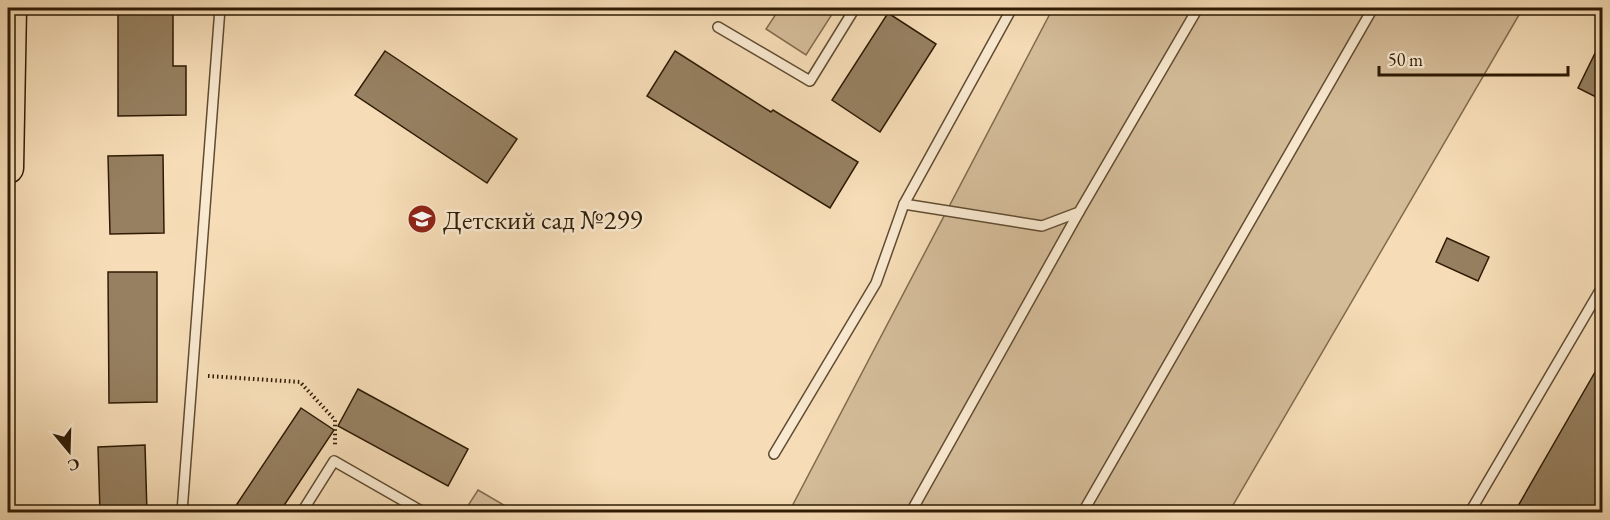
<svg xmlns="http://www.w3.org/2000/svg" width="1610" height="520" font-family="'EB Garamond',serif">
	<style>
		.green { fill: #d4bc99; stroke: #826c4e; stroke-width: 1.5 }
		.building { fill: #968061; stroke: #2f1b04; stroke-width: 1.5 }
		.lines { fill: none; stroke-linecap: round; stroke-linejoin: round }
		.service-casing { stroke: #614c31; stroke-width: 12 }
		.primary-casing { stroke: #2f1b04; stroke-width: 33 }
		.path { stroke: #2f1b04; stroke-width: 4; stroke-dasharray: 1.5 3; stroke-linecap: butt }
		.service { stroke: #f9e9d0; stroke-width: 9 }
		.primary { stroke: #f6ddb7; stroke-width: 30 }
		.labels { text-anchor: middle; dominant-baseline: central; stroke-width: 5; stroke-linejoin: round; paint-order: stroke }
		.poi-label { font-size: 27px; fill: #2f1b04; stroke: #f9e9d0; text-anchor: start }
	</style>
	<rect width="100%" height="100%" fill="#f6ddb7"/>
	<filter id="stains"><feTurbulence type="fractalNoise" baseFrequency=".00333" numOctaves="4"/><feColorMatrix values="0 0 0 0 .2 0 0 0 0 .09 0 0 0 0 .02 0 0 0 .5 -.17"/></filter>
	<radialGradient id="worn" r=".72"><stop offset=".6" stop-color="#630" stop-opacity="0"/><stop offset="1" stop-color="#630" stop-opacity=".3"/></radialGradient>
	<!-- green -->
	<g class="green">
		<path d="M780,8H836L806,55L766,29Z"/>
		<path d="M1053,8H1523L1229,512H789Z"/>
		<path d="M478,490L516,512H464Z"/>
	</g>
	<!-- building -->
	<g class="building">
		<path d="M118,8H173V66H186V115L118,116Z"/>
		<path d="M888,13L936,44L880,132L832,100Z"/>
		<path d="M1602,39V100L1578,88Z"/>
		<path d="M385,51L517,139L487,183L355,95Z"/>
		<path d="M675,51L771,112L773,110L858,162L830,208L647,96Z"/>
		<path d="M163,155L164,233L110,234L108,156Z"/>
		<path d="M1447,238L1489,257L1478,281L1436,262Z"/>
		<path d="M108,272H157V402L109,403Z"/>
		<path d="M1602,360V513H1514Z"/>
		<path d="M358,389L468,449L448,486L338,426Z"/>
		<path d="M301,408L334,430L279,513H231Z"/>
		<path d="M145,445L147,513H100L98,447Z"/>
	</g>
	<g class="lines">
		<!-- service casing -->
		<g class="service-casing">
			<g id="service">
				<path d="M718,27L810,81L855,8"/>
				<path d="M904,204L1042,226L1079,212L1198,8"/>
				<path d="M774,454L876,283L904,204L1012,8"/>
				<path d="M182,512L220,8"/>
				<path d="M302,512L334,461L423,512"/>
				<path d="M911,512L1079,212"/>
				<path d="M1083,512L1373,8"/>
				<path d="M1470,512L1602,287"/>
			</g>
		</g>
		<!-- primary casing -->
		<g class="primary-casing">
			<path id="primary" d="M8,168L11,8"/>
		</g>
		<!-- path -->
		<path class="path" d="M208,376L300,382L335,420V445"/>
		<!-- service -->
		<use href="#service" class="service"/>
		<!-- primary -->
		<use href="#primary" class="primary"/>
	</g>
	<!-- icons -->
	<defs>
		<g id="school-disc" transform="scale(1.5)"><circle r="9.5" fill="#8f2418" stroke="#f9e9d0"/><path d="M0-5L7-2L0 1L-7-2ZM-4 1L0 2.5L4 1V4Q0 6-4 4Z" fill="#fff"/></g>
	</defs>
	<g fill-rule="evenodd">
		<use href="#school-disc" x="422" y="219"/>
	</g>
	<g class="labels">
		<!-- poi labels -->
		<g class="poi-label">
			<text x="443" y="219">Детский сад №299</text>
		</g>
	</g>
	<!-- margin -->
	<rect width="1610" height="520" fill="none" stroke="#f6ddb7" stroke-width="30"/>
	<rect x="9" y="9" width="1592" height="502" fill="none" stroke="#2f1b04" stroke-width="3"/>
	<rect x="15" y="15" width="1580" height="490" fill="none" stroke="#2f1b04" stroke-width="1.5"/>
	<!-- north arrow -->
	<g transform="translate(69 451) rotate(161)" stroke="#f9e9d0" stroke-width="4.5" paint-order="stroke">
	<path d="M0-4.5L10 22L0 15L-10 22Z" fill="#2f1b04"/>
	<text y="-9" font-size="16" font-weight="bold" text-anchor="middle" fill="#2f1b04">С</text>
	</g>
	<!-- scale -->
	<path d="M1379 66v9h189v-9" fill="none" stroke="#2f1b04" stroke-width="3"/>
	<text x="1388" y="66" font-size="18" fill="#2f1b04" stroke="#f9e9d0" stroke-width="4.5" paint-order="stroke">50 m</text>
	<rect width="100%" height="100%" filter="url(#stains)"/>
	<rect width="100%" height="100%" fill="url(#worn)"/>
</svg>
